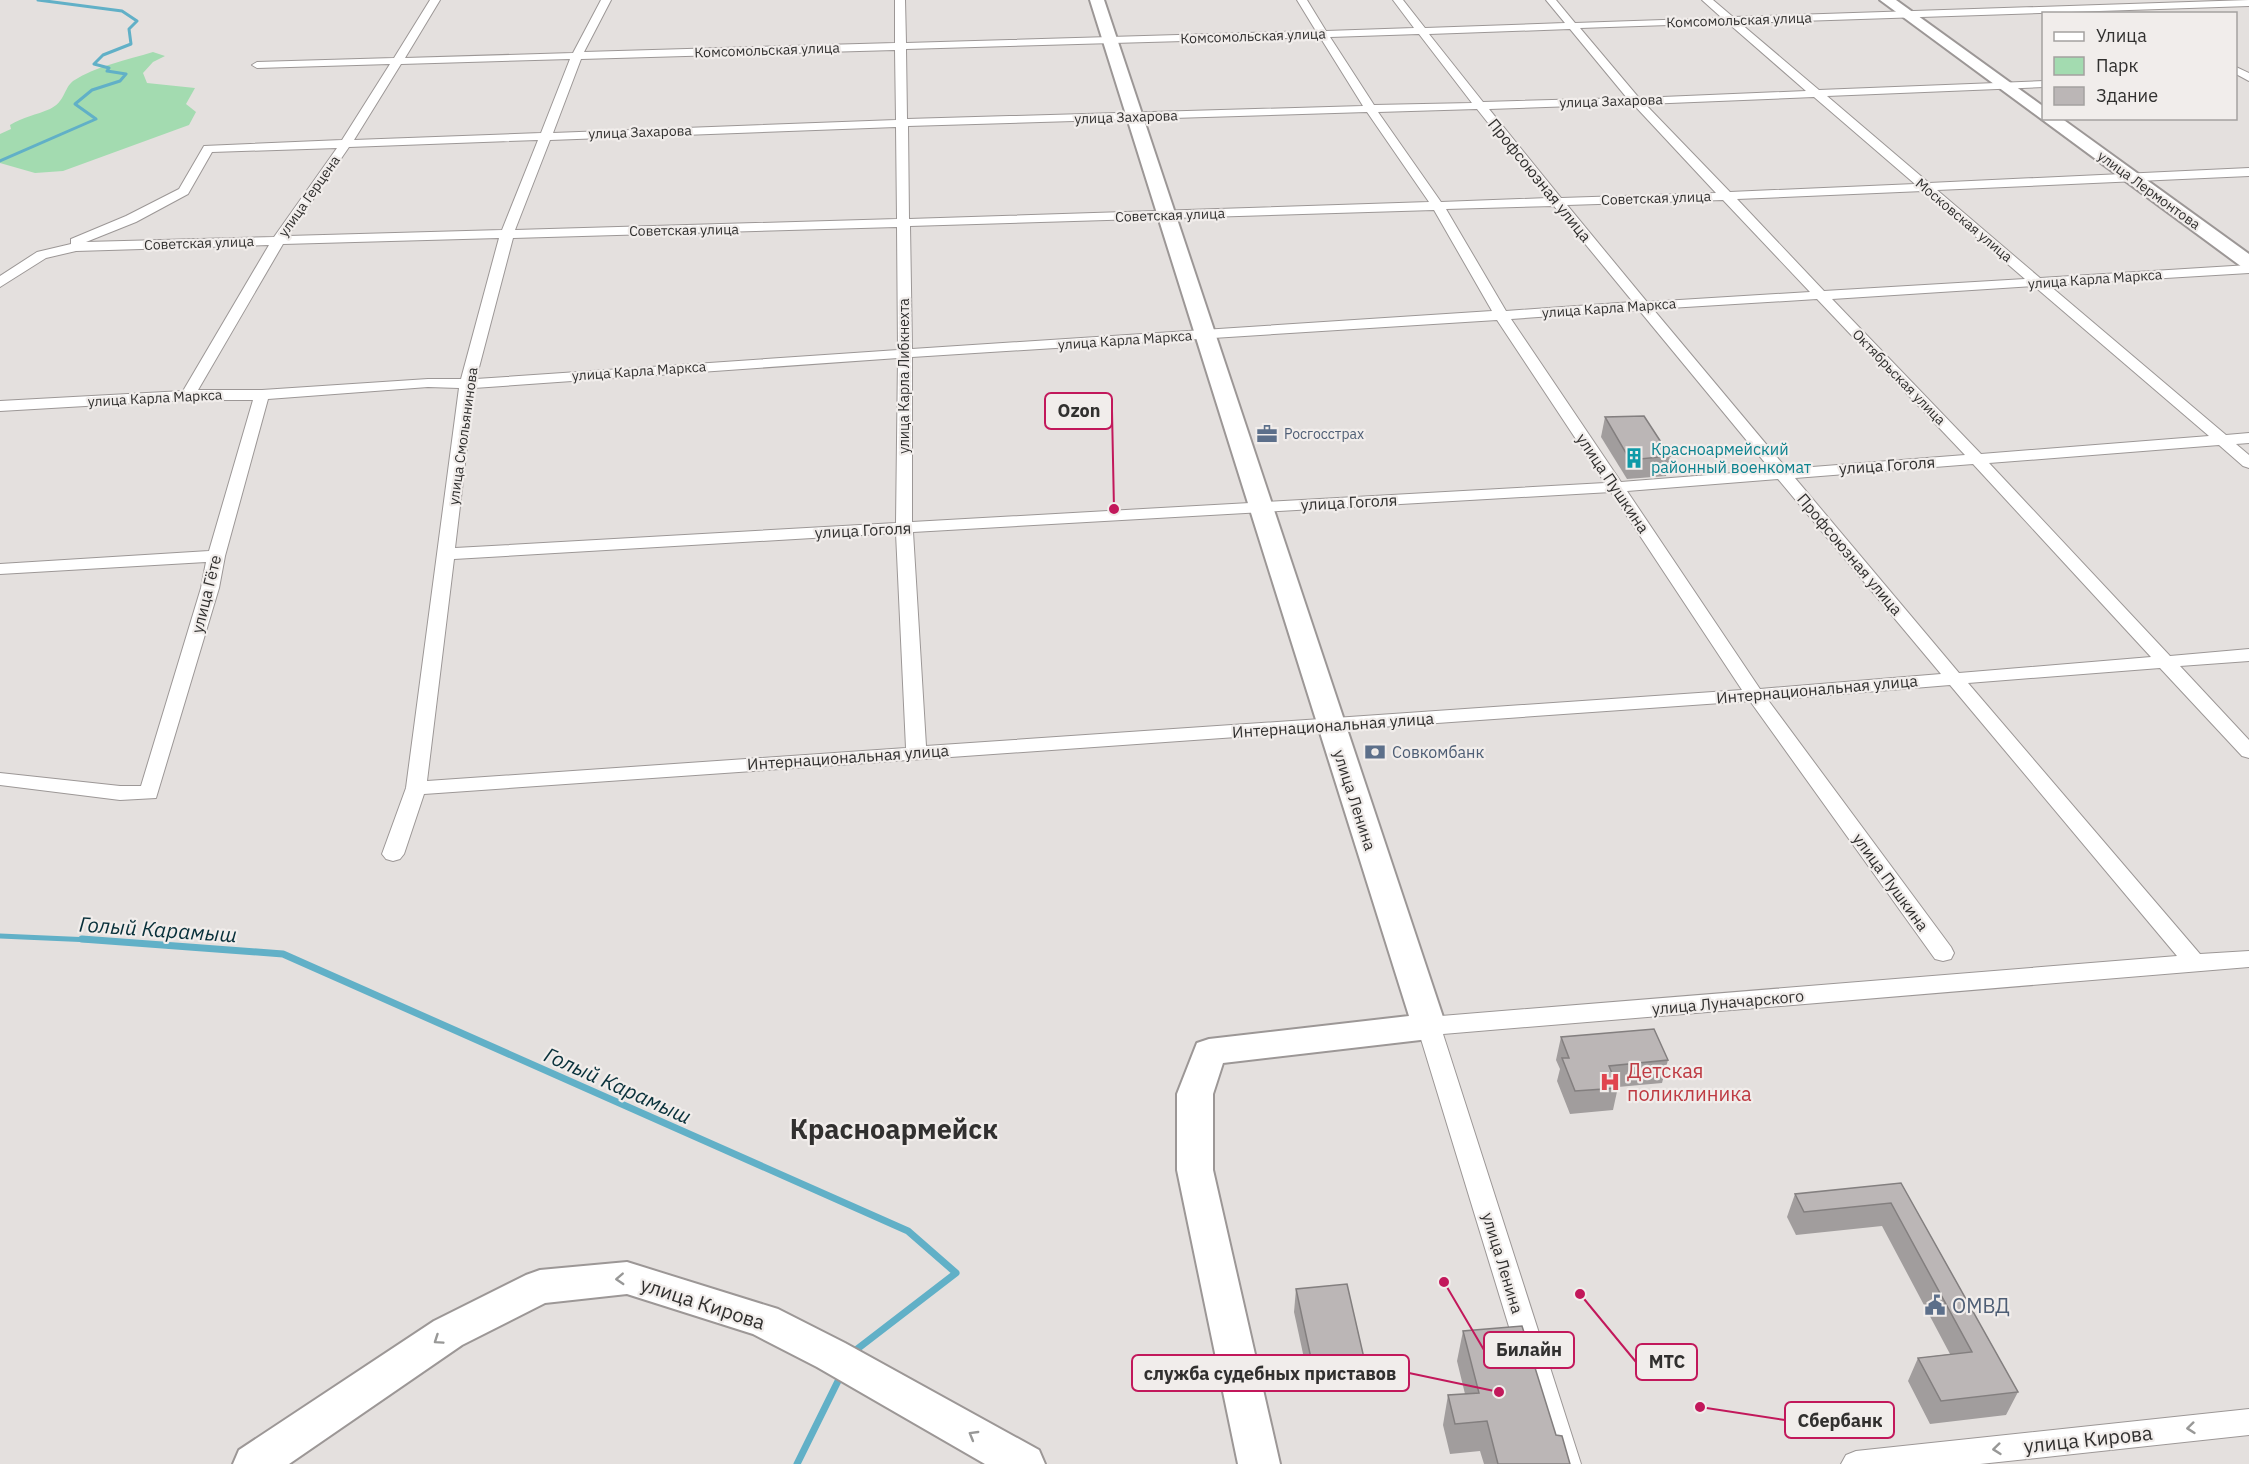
<svg xmlns="http://www.w3.org/2000/svg" width="2249" height="1464" font-family="'IBM Plex Sans',sans-serif">
	<style>
		.green { fill: #a3dbb0 }
		.lines { fill: none; stroke-linecap: round; stroke-linejoin: round }
		.stream-far2 { stroke: #61b0c7; stroke-width: 3 }
		.stream-far1 { stroke: #61b0c7; stroke-width: 5 }
		.stream { stroke: #61b0c7; stroke-width: 7 }
		.street-casing { stroke: #9c9796; stroke-width: 2 }
		.secondary-casing { stroke: #9c9796; stroke-width: 4 }
		.street { fill: #fff; fill-rule: evenodd }
		.secondary { fill: #fff; fill-rule: evenodd }
		.wall { fill: #a19d9d }
		.building { fill: #bbb6b6; stroke: #837f7f; stroke-width: 1.5 }
		.oneway { stroke: #989897 }
		.labels { text-anchor: middle; dominant-baseline: central; stroke-width: 4.5; stroke-linejoin: round; paint-order: stroke }
		.far-street-label { font-size: 14px; fill: #31302f; stroke: #f1edeb }
		.far-service-label { font-size: 14px; fill: #4e5e75; stroke: #f1edeb; text-anchor: start }
		.street-label { font-size: 16px; fill: #31302f; stroke: #f1edeb }
		.culture-label { font-size: 16px; fill: #0d838f; stroke: #f1edeb; text-anchor: start }
		.service-label { font-size: 16px; fill: #4e5e75; stroke: #f1edeb; text-anchor: start }
		.near-health-label { font-size: 20px; fill: #be3a42; stroke: #f1edeb; text-anchor: start }
		.near-street-label { font-size: 20px; fill: #31302f; stroke: #f1edeb }
		.near-service-label { font-size: 20px; fill: #4e5e75; stroke: #f1edeb; text-anchor: start }
		.near-water-label { font-size: 21px; font-style: italic; fill: #08303a; stroke: #f1edeb }
		.near-district-label { font-size: 27px; font-weight: bold; fill: #31302f; stroke: #f1edeb }
		.leader { fill: none; stroke: #c2185b; stroke-width: 2 }
		.callout-dot { fill: #c2185b; stroke: #f1edeb; stroke-width: 2 }
		.callout { fill: #f1edeb; stroke: #c2185b; stroke-width: 2 }
		.callout-label { font-size: 18px; text-anchor: middle; font-weight: bold; fill: #31302f }
	</style>
	<rect width="100%" height="100%" fill="#e4e0de"/>
	<!-- green -->
	<path class="green" d="M153,52L165,56L153,62L143,73L147,83L195,88L186,104L196,112L189,125L63,171L35,173L0,163V134L11,129L10,125C23,117 36,115 50,109C65,102 64,88 73,81C96,66 127,60 153,52Z"/>
	<g class="lines">
		<!-- stream-far2 -->
		<path class="stream-far2" d="M0,161L96,119L75,104L92,90L120,81L126,74L107,71L109,68L94,64L103,55L131,44L129,29L137,21L122,11L38,0"/>
		<!-- stream-far1 -->
		<path class="stream-far1" d="M0,936L114,941"/>
		<!-- stream -->
		<g class="stream">
			<path d="M82,939L283,954L908,1231L956,1273L852,1353"/>
			<path d="M797,1464L841,1375"/>
		</g>
		<!-- street casing -->
		<g class="street-casing">
			<g id="street">
				<path d="M430,0H440L405,58L573,53L601,0H611L584,52L895,43V0H905L906,43L1316,31L1297,0H1307L1326,31L1414,28L1393,0H1403L1425,28L1565,23L1546,0H1556L1575,23L1722,18L1702,0H1713L1733,17L2249,0V6L1740,23L1819,90L2044,81V87L1827,96L1929,183L2249,168V176L1937,190L2040,278L2249,265V273L2049,285L2226,435L2249,433V443L2236,444L2249,455V468L2243,466L2219,445L1989,463L2170,656L2249,649V661L2180,666L2249,740V758L2242,756L2160,668L1968,683L2200,954L2249,951V967L1443,1034L1581,1464H1551L1417,1026L1421,1020L1429,1017L2177,956L1950,685L1768,700L1951,947L1954,953L1951,959L1943,961L1935,959L1750,701L424,794L404,854L400,859L393,861L386,859L382,854L406,788L459,388L428,387L268,399L225,556L219,588L156,798L120,800L0,785V773L120,786H141L201,588L206,562L0,574V564L209,551L253,400H188L0,411V401L183,391L269,245L76,251L46,258L0,287V276L37,252L71,244V239L126,216L179,189L204,146L342,140L390,64L257,68L252,65L257,62L394,58ZM1728,23L1806,91L1639,98L1580,28ZM1570,29L1627,98L1483,102L1429,34ZM1419,34L1472,103L1374,105L1330,37ZM1320,37L1363,106L907,119L906,49ZM895,50L896,120L553,133L581,59ZM570,59L541,133L354,140L401,64ZM1814,97L1915,184L1730,192L1645,104ZM1633,104L1716,193L1561,198L1489,109ZM1477,109L1548,198L1441,202L1378,112ZM1367,112L1429,202L909,219L908,126ZM896,127L897,219L515,230L550,140ZM538,140L502,230L288,236L349,147ZM337,148L274,237L86,242L136,222L188,194L212,152ZM1923,191L2025,279L1824,291L1737,199ZM1723,200L1810,292L1647,302L1567,205ZM1554,206L1633,302L1506,311L1446,209ZM1434,210L1492,311L912,349L910,226ZM897,227L898,350L476,379L513,238ZM499,238L461,379H428L262,390H198L283,244ZM2034,286L2209,436L1981,454L1832,299ZM1817,299L1965,455L1787,469L1653,309ZM1639,310L1771,470L1621,482L1511,319ZM1497,320L1605,483L912,522V357ZM898,358L896,523L455,548L474,388ZM1973,464L2151,657L1959,673L1795,478ZM1778,479L1941,674L1760,689L1627,491ZM1611,492L1742,690L926,746L913,532ZM896,533L906,748L427,781L454,559Z"/>
				<path d="M2236,67L2249,73V81L2236,74Z"/>
				<path d="M2249,1409V1435L1980,1464H1841L1846,1455L1856,1451Z"/>
			</g>
		</g>
		<!-- secondary casing -->
		<g class="secondary-casing">
			<g id="secondary">
				<path d="M1090,0H1104L1446,1026L1441,1035L1429,1039L1223,1063L1213,1094V1170L1280,1464H1238L1177,1170V1094L1197,1043L1209,1039L1409,1016Z"/>
				<path d="M1880,0H1896L2044,107V118H2061L2249,254V269L2242,267Z"/>
				<path d="M627,1262L778,1309L845,1343L1039,1450L1045,1464H985L817,1367L753,1334L627,1294L545,1303L462,1345L289,1464H233L239,1450L434,1321L526,1275L540,1270Z"/>
			</g>
		</g>
		<!-- street -->
		<use href="#street" class="street"/>
		<!-- secondary -->
		<use href="#secondary" class="secondary"/>
	</g>
	<!-- wall -->
	<g class="wall">
		<path d="M1605,417L1670,456L1666,476L1627,479L1601,437Z"/>
		<path d="M1561,1037L1668,1060L1662,1083L1618,1087L1613,1110L1570,1114L1557,1081L1560,1069L1556,1060Z"/>
		<path d="M1901,1183L2018,1392L2006,1415L1930,1424L1908,1381L1918,1358L1950,1354L1882,1226L1796,1235L1787,1217L1795,1194Z"/>
		<path d="M1296,1289L1364,1358L1361,1381L1310,1386L1294,1312Z"/>
		<path d="M1463,1331L1570,1464H1484L1480,1451L1450,1454L1443,1425L1448,1395L1465,1394L1457,1361Z"/>
	</g>
	<!-- building -->
	<g class="building">
		<path d="M1644,416L1670,456L1630,460L1605,417Z"/>
		<path d="M1654,1029L1668,1060L1609,1066L1618,1088L1575,1091L1562,1058H1569L1561,1037Z"/>
		<path d="M1901,1183L2018,1392L1941,1401L1918,1358L1972,1352L1891,1203L1804,1212L1795,1194Z"/>
		<path d="M1347,1284L1364,1358L1312,1363L1296,1289Z"/>
		<path d="M1522,1326L1556,1435L1562,1436L1570,1464H1498L1487,1421L1455,1424L1448,1395L1479,1393L1463,1331Z"/>
	</g>
	<!-- one-way arrows -->
	<defs><path id="oneway-chevron" d="M-2-3.5L2.5 0L-2 3.5" fill="none" stroke-width="1.6" stroke-linecap="round" stroke-linejoin="round" transform="scale(1.5)"/></defs>
	<g class="oneway">
		<use href="#oneway-chevron" transform="translate(620 1279) rotate(177)"/>
		<use href="#oneway-chevron" transform="translate(438 1340) rotate(146)"/>
		<use href="#oneway-chevron" transform="translate(2191 1428) rotate(174)"/>
		<use href="#oneway-chevron" transform="translate(973 1435) rotate(-150)"/>
		<use href="#oneway-chevron" transform="translate(1997 1449) rotate(174)"/>
	</g>
	<!-- icons -->
	<defs>
		<g id="office-bare" transform="scale(1.62)"><path d="M-6-3h4V-5.5h4V-3h4V5H-6ZM-1-4.5V-3h2v-1.5ZM-6 0V1H6V0Z" fill="#5c6f8a" stroke="#f1edeb" stroke-width="2.5" paint-order="stroke"/></g>
		<g id="building-bare" transform="scale(1.62)"><path d="M-4-6H4V6H1V3H-1V6H-4ZM-2.5-4.3h1.7v1.8h-1.7ZM.8-4.3h1.7v1.8H.8ZM-2.5-1h1.7V.8h-1.7ZM.8-1h1.7V.8H.8Z" fill="#0f9aa8" stroke="#f1edeb" stroke-width="2.5" paint-order="stroke"/></g>
		<g id="bank-bare" transform="scale(1.62)"><path d="M-6-4H6V4H-6ZM0-2.3a2.3 2.3 0 1 0 0 4.6a2.3 2.3 0 1 0 0-4.6Z" fill="#5c6f8a" stroke="#f1edeb" stroke-width="2.5" paint-order="stroke"/></g>
		<g id="hospital-bare" transform="scale(1.62)"><path d="M-5-5h3v3.5h4V-5h3V5h-3V1.5h-4V5h-3Z" fill="#e0444e" stroke="#f1edeb" stroke-width="2.5" paint-order="stroke"/></g>
		<g id="civic-bare" transform="scale(1.62)"><path d="M-.6-6.5H3V-4.5H.6V-3L4-1V1h2V6H-6V1h2V-1L-.6-3ZM-1.2 2.5V6h2.4V2.5Z" fill="#5c6f8a" stroke="#f1edeb" stroke-width="2.5" paint-order="stroke"/></g>
	</defs>
	<g fill-rule="evenodd">
		<use href="#office-bare" x="1267" y="434"/>
		<use href="#building-bare" x="1634" y="458"/>
		<use href="#bank-bare" x="1375" y="752"/>
		<use href="#hospital-bare" x="1610" y="1082"/>
		<use href="#civic-bare" x="1935" y="1305"/>
	</g>
	<g class="labels">
		<!-- far-street labels -->
		<g class="far-street-label">
			<text transform="translate(1739 20) rotate(-2)">Комсомольская улица</text>
			<text transform="translate(1253 36) rotate(-2)">Комсомольская улица</text>
			<text transform="translate(767 50) rotate(-2)">Комсомольская улица</text>
			<text transform="translate(1611 101) rotate(-2)">улица Захарова</text>
			<text transform="translate(1126 117) rotate(-2)">улица Захарова</text>
			<text transform="translate(640 132) rotate(-2)">улица Захарова</text>
			<text transform="translate(2149 190) rotate(36)">улица Лермонтова</text>
			<text transform="translate(309 196) rotate(-55)">улица Герцена</text>
			<text transform="translate(1656 198) rotate(-2)">Советская улица</text>
			<text transform="translate(1170 215) rotate(-2)">Советская улица</text>
			<text transform="translate(1964 220) rotate(40)">Московская улица</text>
			<text transform="translate(684 230) rotate(-1)">Советская улица</text>
			<text transform="translate(199 243) rotate(-2)">Советская улица</text>
			<text transform="translate(2095 279) rotate(-4)">улица Карла Маркса</text>
			<text transform="translate(1609 308) rotate(-4)">улица Карла Маркса</text>
			<text transform="translate(1125 340) rotate(-4)">улица Карла Маркса</text>
			<text transform="translate(639 371) rotate(-4)">улица Карла Маркса</text>
			<text transform="translate(904 376) rotate(-90)">улица Карла Либкнехта</text>
			<text transform="translate(1899 377) rotate(46)">Октябрьская улица</text>
			<text transform="translate(155 398) rotate(-3)">улица Карла Маркса</text>
			<text transform="translate(463 436) rotate(-82)">улица Смольянинова</text>
		</g>
		<!-- far-service labels -->
		<g class="far-service-label">
			<text x="1284" y="434">Росгосстрах</text>
		</g>
		<!-- street labels -->
		<g class="street-label">
			<text transform="translate(1540 180) rotate(51)">Профсоюзная улица</text>
			<text transform="translate(1887 465) rotate(-4)">улица Гоголя</text>
			<text transform="translate(1613 483) rotate(56)">улица Пушкина</text>
			<text transform="translate(1349 502) rotate(-3)">улица Гоголя</text>
			<text transform="translate(863 530) rotate(-3)">улица Гоголя</text>
			<text transform="translate(1850 554) rotate(50)">Профсоюзная улица</text>
			<text transform="translate(206 594) rotate(-76)">улица Гёте</text>
			<text transform="translate(1817 689) rotate(-5)">Интернациональная улица</text>
			<text transform="translate(1333 725) rotate(-4)">Интернациональная улица</text>
			<text transform="translate(848 757) rotate(-4)">Интернациональная улица</text>
			<text transform="translate(1355 800) rotate(72)">улица Ленина</text>
			<text transform="translate(1891 882) rotate(54)">улица Пушкина</text>
			<text transform="translate(1728 1002) rotate(-5)">улица Луначарского</text>
			<text transform="translate(1503 1263) rotate(73)">улица Ленина</text>
		</g>
		<!-- culture labels -->
		<g class="culture-label">
			<text x="1651" y="449">Красноармейский<tspan x="1651" dy="18">районный военкомат</tspan></text>
		</g>
		<!-- service labels -->
		<g class="service-label">
			<text x="1392" y="752">Совкомбанк</text>
		</g>
		<!-- near-health labels -->
		<g class="near-health-label">
			<text x="1627" y="1070">Детская<tspan x="1627" dy="23">поликлиника</tspan></text>
		</g>
		<!-- near-street labels -->
		<g class="near-street-label">
			<text transform="translate(703 1303) rotate(18)">улица Кирова</text>
			<text transform="translate(2088 1439) rotate(-6)">улица Кирова</text>
		</g>
		<!-- near-service labels -->
		<g class="near-service-label">
			<text x="1952" y="1305">ОМВД</text>
		</g>
		<!-- near-water labels -->
		<g class="near-water-label">
			<text transform="translate(158 929) rotate(4)">Голый Карамыш</text>
			<text transform="translate(618 1085) rotate(24)">Голый Карамыш</text>
		</g>
		<!-- near-district labels -->
		<g class="near-district-label">
			<text x="894" y="1128">Красноармейск</text>
		</g>
	</g>
	<!-- callouts -->
	<path class="leader" d="M1114 509L1112 411M1444 1282L1484 1350M1580 1294L1636 1362M1499 1392L1409 1373M1700 1407L1785 1420"/>
	<g class="callout-dot">
		<circle cx="1114" cy="509" r="6"/>
		<circle cx="1444" cy="1282" r="6"/>
		<circle cx="1580" cy="1294" r="6"/>
		<circle cx="1499" cy="1392" r="6"/>
		<circle cx="1700" cy="1407" r="6"/>
	</g>
	<g class="callout">
		<rect x="1045" y="393" width="67" height="36" rx="6"/>
		<rect x="1484" y="1332" width="90" height="36" rx="6"/>
		<rect x="1636" y="1344" width="61" height="36" rx="6"/>
		<rect x="1132" y="1355" width="277" height="36" rx="6"/>
		<rect x="1785" y="1402" width="109" height="36" rx="6"/>
	</g>
	<g class="callout-label">
		<text x="1079" y="417">Ozon</text>
		<text x="1529" y="1356">Билайн</text>
		<text x="1667" y="1368">МТС</text>
		<text x="1270" y="1380">служба судебных приставов</text>
		<text x="1840" y="1427">Сбербанк</text>
	</g>
	<!-- legend -->
	<rect x="2042" y="12" width="195" height="108" fill="#f1edeb" stroke="#a4a1a0" stroke-width="1.5"/>
	<rect x="2054" y="32" width="30" height="9" fill="#ffffff" stroke="#a4a1a0" stroke-width="1.5"/>
	<text x="2096" y="42" font-size="18" fill="#31302f">Улица</text>
	<rect x="2054" y="57" width="30" height="18" fill="#a3dbb0" stroke="#a4a1a0" stroke-width="1.5"/>
	<text x="2096" y="72" font-size="18" fill="#31302f">Парк</text>
	<rect x="2054" y="87" width="30" height="18" fill="#bbb6b6" stroke="#a4a1a0" stroke-width="1.5"/>
	<text x="2096" y="102" font-size="18" fill="#31302f">Здание</text>
</svg>
